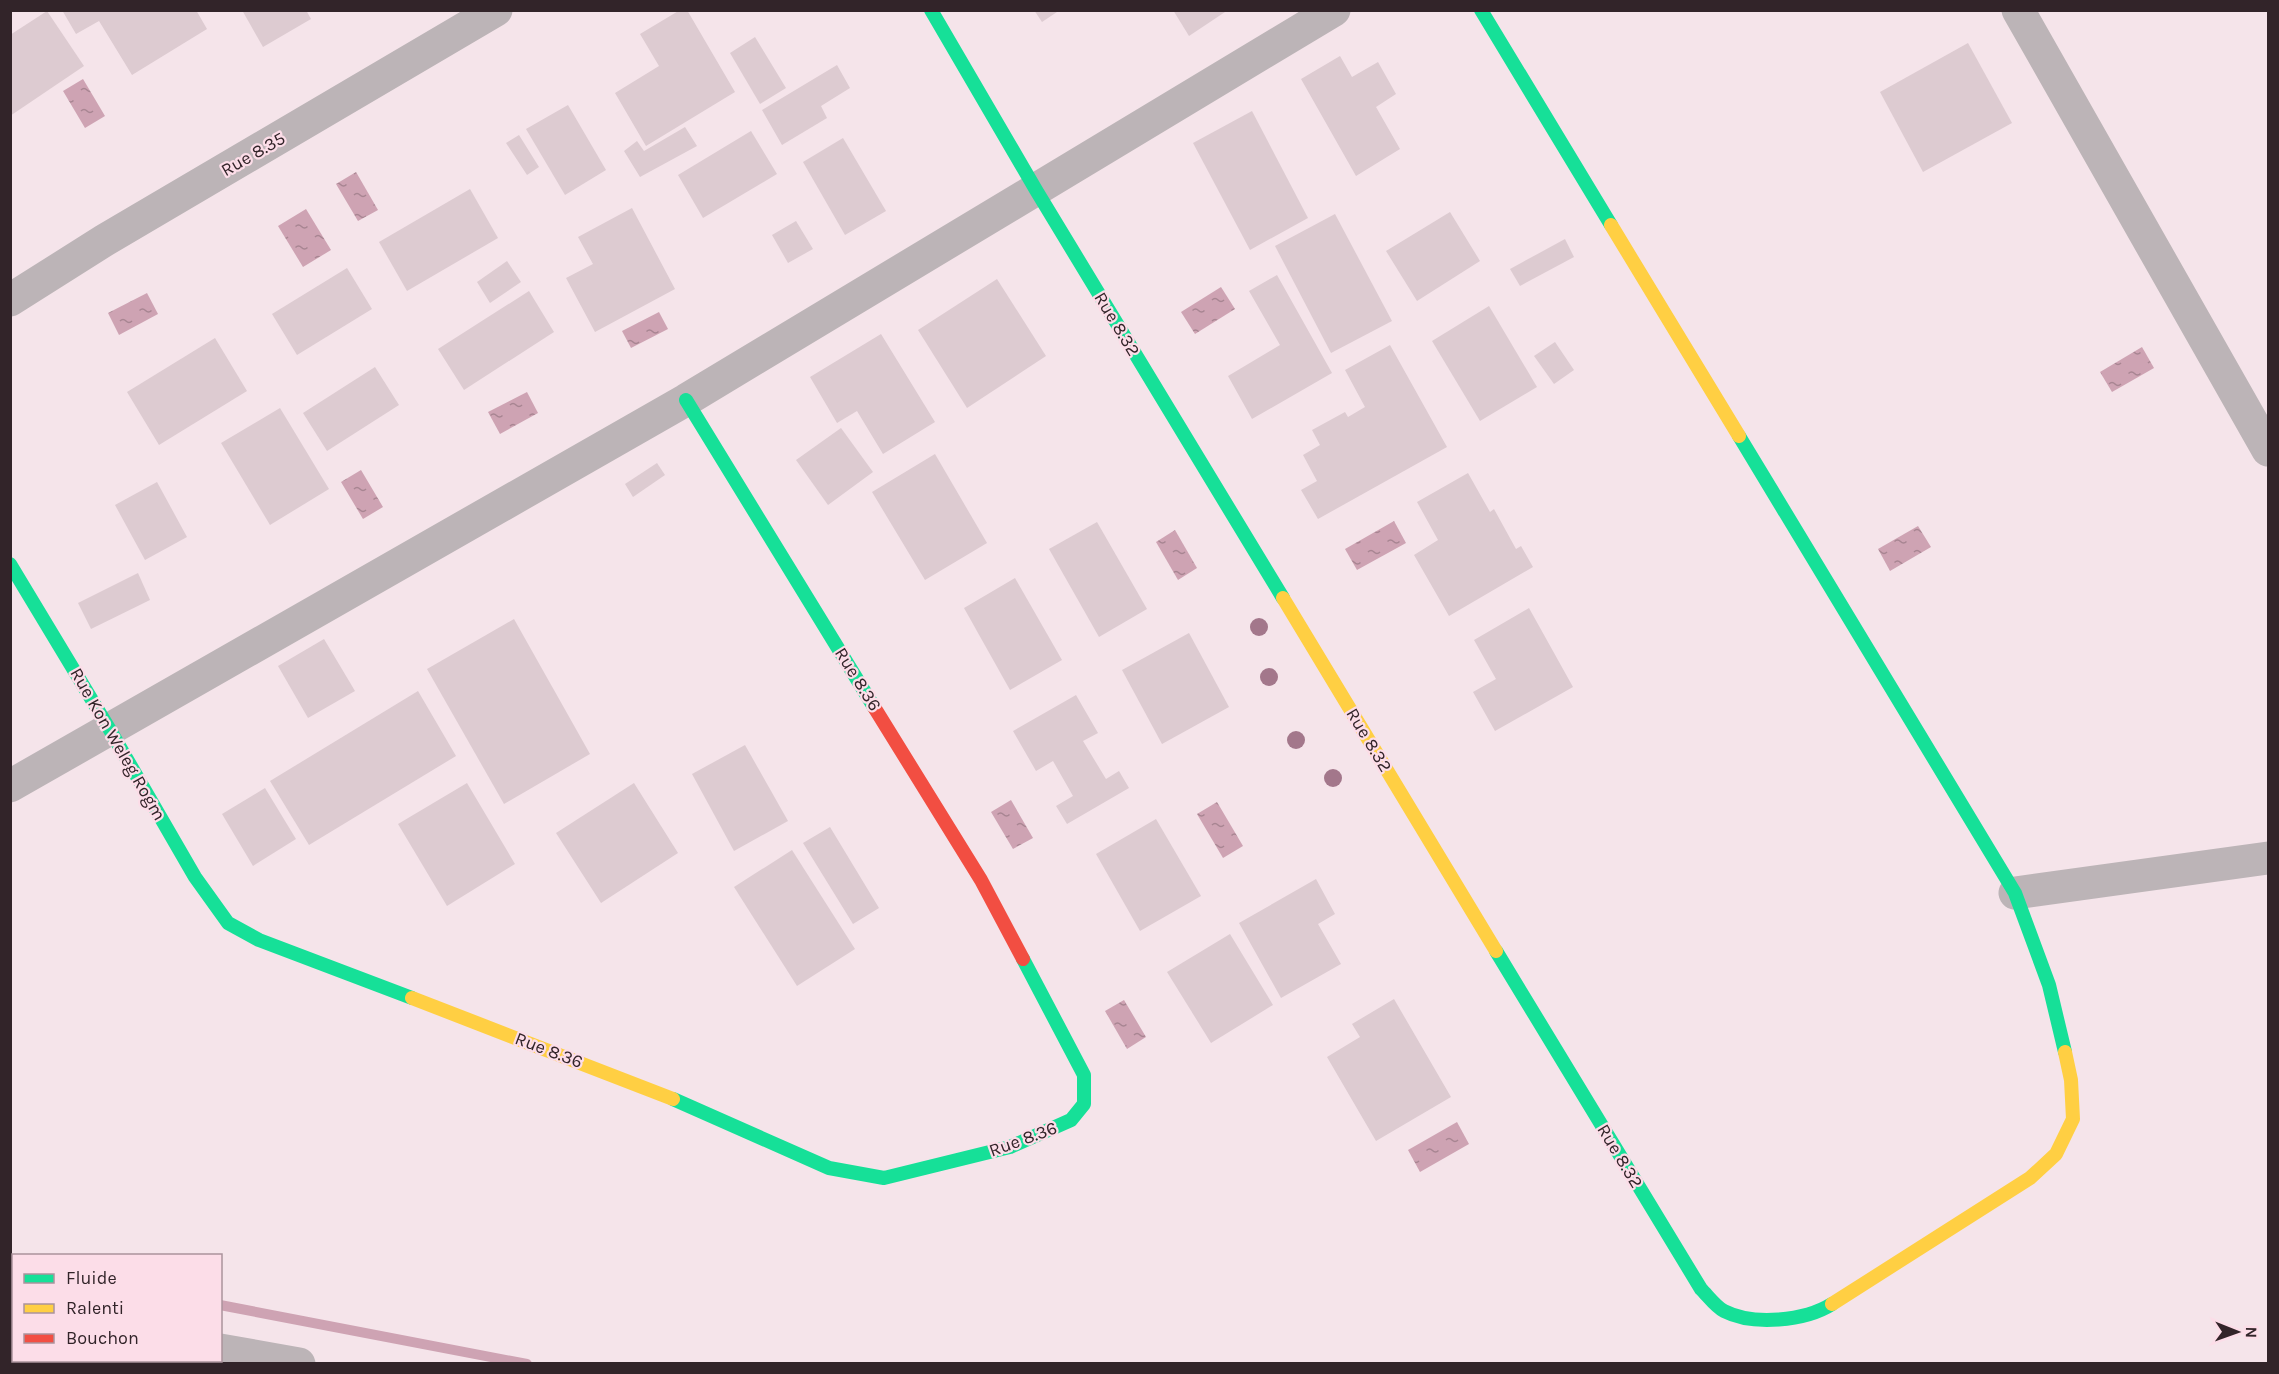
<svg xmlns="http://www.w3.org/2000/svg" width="2279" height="1374" font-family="Karla,sans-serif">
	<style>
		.water { fill: url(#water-ripples) }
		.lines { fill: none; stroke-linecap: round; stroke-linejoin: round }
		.stream { stroke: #cea3b3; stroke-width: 10 }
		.building { fill: #ddcbd1 }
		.street { stroke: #bcb4b7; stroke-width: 33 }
		.fast { stroke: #16e098; stroke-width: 14 }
		.slow { stroke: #ffcf43; stroke-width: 14 }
		.jam { stroke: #f24e42; stroke-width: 14 }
		.tree { fill: #a3778b }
		.labels { text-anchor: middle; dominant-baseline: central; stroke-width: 4.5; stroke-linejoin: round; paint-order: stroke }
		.street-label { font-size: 18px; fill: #322429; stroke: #fcdde8 }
	</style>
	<defs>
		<pattern id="water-ripples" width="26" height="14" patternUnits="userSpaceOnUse" patternTransform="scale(1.5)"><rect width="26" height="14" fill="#cea3b3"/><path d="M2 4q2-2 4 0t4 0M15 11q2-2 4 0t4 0" fill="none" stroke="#a88592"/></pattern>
	</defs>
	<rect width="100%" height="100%" fill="#f5e4ea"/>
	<!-- water -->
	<g class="water">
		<path d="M83,79L105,116L85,128L63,91Z"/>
		<path d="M356,172L378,210L358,221L336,184Z"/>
		<path d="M306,209L331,250L303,267L278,226Z"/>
		<path d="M1221,287L1235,309L1195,334L1181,312Z"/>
		<path d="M147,293L158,314L119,335L108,313Z"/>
		<path d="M659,312L668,329L631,348L622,331Z"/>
		<path d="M2142,347L2154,368L2112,392L2100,372Z"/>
		<path d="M527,392L538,413L500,434L488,412Z"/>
		<path d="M361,470L383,507L363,519L341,482Z"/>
		<path d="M1394,521L1406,543L1357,570L1345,549Z"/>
		<path d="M1918,526L1931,547L1890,571L1878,549Z"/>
		<path d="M1175,530L1197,568L1178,580L1156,542Z"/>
		<path d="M1011,800L1033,838L1013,849L991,812Z"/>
		<path d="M1217,802L1243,846L1223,858L1197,814Z"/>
		<path d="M1124,1000L1146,1037L1127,1049L1105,1011Z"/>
		<path d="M1457,1122L1469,1144L1420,1172L1408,1150Z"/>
	</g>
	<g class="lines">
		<!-- stream -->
		<g class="stream">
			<path d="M10,1265H14"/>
			<path d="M220,1305L527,1364"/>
		</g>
	</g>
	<!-- building -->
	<g class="building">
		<path d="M62,10H196L207,29L132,75L99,21L76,34Z"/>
		<path d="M242,10H306L311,19L263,47Z"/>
		<path d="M680,10H687L735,92L646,146L615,93L659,66L640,34Z"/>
		<path d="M1034,10H1060L1042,22Z"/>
		<path d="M1173,10H1228L1189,36Z"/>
		<path d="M47,11L84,66L10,116V35Z"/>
		<path d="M755,37L786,88L760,104L730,53Z"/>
		<path d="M1968,43L2012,123L1923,172L1880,92Z"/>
		<path d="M1340,56L1352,77L1378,62L1396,94L1376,107L1400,149L1356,176L1301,79Z"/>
		<path d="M837,65L850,88L821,106L827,118L782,145L762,110Z"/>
		<path d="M568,105L606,170L565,195L526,129Z"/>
		<path d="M1252,111L1308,218L1250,250L1193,143Z"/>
		<path d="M685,127L697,146L640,177L624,151L637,141L644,151Z"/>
		<path d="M751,131L777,174L703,218L678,175Z"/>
		<path d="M519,135L539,167L527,175L506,143Z"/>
		<path d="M843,138L886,211L845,235L803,162Z"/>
		<path d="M470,189L498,238L407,291L379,242Z"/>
		<path d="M632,208L675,289L595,332L566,278L593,264L578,237Z"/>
		<path d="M1450,212L1480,261L1417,301L1386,251Z"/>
		<path d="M1335,214L1392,321L1331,353L1275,246Z"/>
		<path d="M796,221L813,249L788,263L772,235Z"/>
		<path d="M1565,239L1574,257L1520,286L1510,269Z"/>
		<path d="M507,261L521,282L490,303L477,282Z"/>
		<path d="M347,268L372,309L297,355L272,314Z"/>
		<path d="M1277,275L1332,373L1252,419L1228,376L1280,345L1249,291Z"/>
		<path d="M997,279L1046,356L967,408L918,330Z"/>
		<path d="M529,291L554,332L464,390L438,349Z"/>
		<path d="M1489,306L1537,387L1480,421L1432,341Z"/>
		<path d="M881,334L935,422L883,454L857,411L837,423L810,377Z"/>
		<path d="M215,338L247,391L159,445L127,392Z"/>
		<path d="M1555,342L1574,370L1554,384L1534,356Z"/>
		<path d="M1390,345L1447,447L1318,519L1301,490L1317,481L1303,455L1320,445L1312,430L1345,412L1348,417L1365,407L1345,370Z"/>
		<path d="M375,367L399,405L327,451L303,413Z"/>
		<path d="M280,408L329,489L270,525L221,443Z"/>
		<path d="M841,428L873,472L828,505L796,460Z"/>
		<path d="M935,454L987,543L925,580L872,492Z"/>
		<path d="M657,463L665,475L633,497L625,484Z"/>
		<path d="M1468,473L1490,512L1494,509L1516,549L1521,546L1533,567L1449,616L1414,555L1438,540L1417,502Z"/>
		<path d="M157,482L187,537L145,560L115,505Z"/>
		<path d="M1097,522L1147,609L1099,637L1049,549Z"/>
		<path d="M138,573L150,600L91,629L78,603Z"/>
		<path d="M1015,578L1062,660L1010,690L964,608Z"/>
		<path d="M1529,608L1573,687L1495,731L1473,692L1496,679L1474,640Z"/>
		<path d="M514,619L590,754L504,804L427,669Z"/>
		<path d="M1189,633L1229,707L1162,744L1122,670Z"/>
		<path d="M324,639L355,691L308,718L278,666Z"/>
		<path d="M418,691L456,756L309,845L270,781Z"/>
		<path d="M1076,695L1098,733L1083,741L1106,779L1119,771L1129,788L1067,824L1056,806L1073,796L1053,761L1036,771L1013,731Z"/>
		<path d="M745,745L788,821L734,851L692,774Z"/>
		<path d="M467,783L515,864L447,906L398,824Z"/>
		<path d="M634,783L678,853L601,903L556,833Z"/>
		<path d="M265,788L296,839L253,866L222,814Z"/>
		<path d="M1156,819L1201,896L1140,931L1096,854Z"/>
		<path d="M830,827L879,908L853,924L803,843Z"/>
		<path d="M792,850L855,949L797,986L734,887Z"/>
		<path d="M1316,879L1335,914L1318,924L1341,964L1281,998L1239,923Z"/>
		<path d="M1230,934L1273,1005L1211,1043L1167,972Z"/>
		<path d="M1394,999L1451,1097L1376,1141L1327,1057L1360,1037L1352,1024Z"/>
	</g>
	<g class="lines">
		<!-- street -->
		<g class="street">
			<path d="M2018,10L2268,450"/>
			<path d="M10,300L105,240L496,10"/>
			<path d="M10,786L686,400L1334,10"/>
			<path d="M2015,893L2268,858"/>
			<path d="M10,1313H14"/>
			<path d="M220,1350L299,1364"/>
		</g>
		<!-- fast -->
		<g class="fast">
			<path d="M931,10L1036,190L1283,598"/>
			<path d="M1481,10L1611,225"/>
			<path d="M686,400L874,707"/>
			<path d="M1739,436L2015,893L2049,985L2065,1052"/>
			<path d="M10,564L110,730L195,877L228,923L259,940L412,998"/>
			<path d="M1496,951L1701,1289C1708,1296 1716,1307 1724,1311C1753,1326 1805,1321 1832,1304"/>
			<path d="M673,1099L829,1168L884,1178L1010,1147L1071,1120L1084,1104V1075L1023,959"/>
		</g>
		<!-- slow -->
		<g class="slow">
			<path d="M1611,225L1739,436"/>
			<path d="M1283,598L1496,951"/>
			<path d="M412,998L673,1099"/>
			<path d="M1832,1304L2030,1178L2056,1154L2073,1119L2071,1080L2065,1052"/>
		</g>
		<!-- jam -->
		<path class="jam" d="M874,707L981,880L1023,959"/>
	</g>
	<!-- trees -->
	<g class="tree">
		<circle cx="1259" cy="627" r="9"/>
		<circle cx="1269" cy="677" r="9"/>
		<circle cx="1296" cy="740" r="9"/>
		<circle cx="1333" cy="778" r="9"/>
	</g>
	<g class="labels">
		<!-- street labels -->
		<g class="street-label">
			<text transform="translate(253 154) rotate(-30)">Rue 8.35</text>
			<text transform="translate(1117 324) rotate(59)">Rue 8.32</text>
			<text transform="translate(858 679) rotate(58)">Rue 8.36</text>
			<text transform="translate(1369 740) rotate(59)">Rue 8.32</text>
			<text transform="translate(118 744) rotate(60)">Rue Kon Weleg Rogm</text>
			<text transform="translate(549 1050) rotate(21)">Rue 8.36</text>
			<text transform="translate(1023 1139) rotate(-20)">Rue 8.36</text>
			<text transform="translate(1620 1156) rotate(59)">Rue 8.32</text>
		</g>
	</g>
	<!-- border -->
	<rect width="2279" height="1374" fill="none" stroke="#322429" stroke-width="24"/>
	<!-- legend -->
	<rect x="12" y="1254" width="210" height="108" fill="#fcdde8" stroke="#ab939c" stroke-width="1.5"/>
	<rect x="24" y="1274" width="30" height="9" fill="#16e098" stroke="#ab939c" stroke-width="1.5"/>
	<text x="66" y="1284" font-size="18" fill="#322429">Fluide</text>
	<rect x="24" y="1304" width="30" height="9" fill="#ffcf43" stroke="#ab939c" stroke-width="1.5"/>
	<text x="66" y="1314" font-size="18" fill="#322429">Ralenti</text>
	<rect x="24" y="1334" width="30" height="9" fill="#f24e42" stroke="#ab939c" stroke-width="1.5"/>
	<text x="66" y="1344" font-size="18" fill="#322429">Bouchon</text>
	<!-- north arrow -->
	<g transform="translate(2237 1332) rotate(91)" stroke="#fcdde8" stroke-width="4.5" paint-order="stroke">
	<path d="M0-4.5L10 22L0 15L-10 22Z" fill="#322429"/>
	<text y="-9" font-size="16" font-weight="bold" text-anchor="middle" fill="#322429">N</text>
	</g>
</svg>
